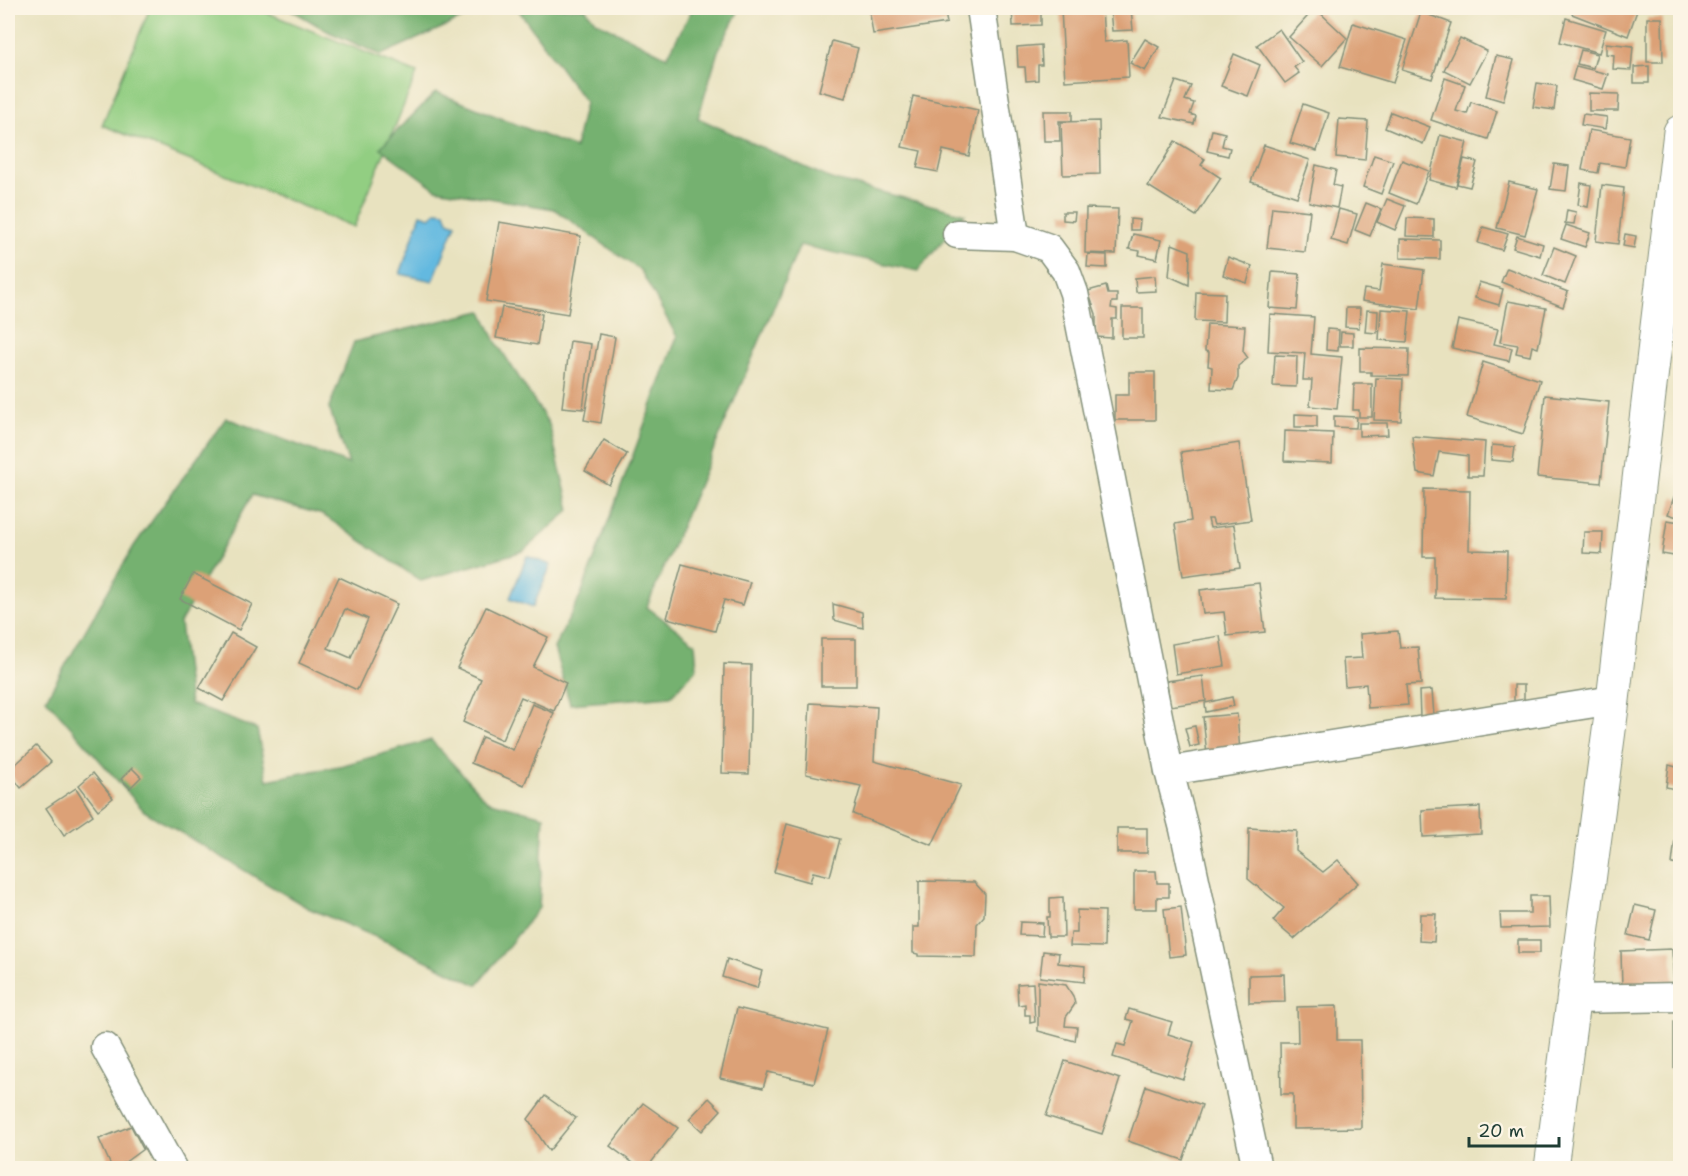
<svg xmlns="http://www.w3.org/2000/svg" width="1688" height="1176" font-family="'Shantell Sans',sans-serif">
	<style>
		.green { fill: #92ce82; stroke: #58865b; stroke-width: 1.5 }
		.forest { fill: #75b170; stroke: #4a7752; stroke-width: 1.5 }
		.water { fill: #63b9e0; stroke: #417b8a; stroke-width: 1.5 }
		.building { fill: #dca177; fill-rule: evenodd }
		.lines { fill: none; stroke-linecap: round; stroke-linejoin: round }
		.minor-casing { stroke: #84907a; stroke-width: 31 }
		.secondary-casing { stroke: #84907a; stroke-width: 35 }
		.minor { stroke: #fff; stroke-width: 28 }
		.secondary { stroke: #fff; stroke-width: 33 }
	</style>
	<rect width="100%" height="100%" fill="#fcf5e5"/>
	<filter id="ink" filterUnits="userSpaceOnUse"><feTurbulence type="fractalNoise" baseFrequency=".0167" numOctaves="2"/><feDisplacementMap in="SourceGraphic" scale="12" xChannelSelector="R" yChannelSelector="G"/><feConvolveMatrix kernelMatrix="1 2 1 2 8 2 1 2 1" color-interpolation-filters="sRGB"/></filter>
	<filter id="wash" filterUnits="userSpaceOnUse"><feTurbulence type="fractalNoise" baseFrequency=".008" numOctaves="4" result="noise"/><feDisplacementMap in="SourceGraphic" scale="24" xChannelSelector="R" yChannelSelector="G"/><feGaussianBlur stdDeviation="1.35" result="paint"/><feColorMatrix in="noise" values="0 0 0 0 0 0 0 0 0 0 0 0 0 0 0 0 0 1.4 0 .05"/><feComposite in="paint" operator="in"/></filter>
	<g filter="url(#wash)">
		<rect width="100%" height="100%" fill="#e8e2bf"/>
		<!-- green -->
		<path class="green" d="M150,8H255L417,73L354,227L102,125Z"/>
		<!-- forest -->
		<g class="forest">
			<path d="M288,8H484L446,26L381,55L329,32Z"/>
			<path d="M517,8H585L595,21L667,57L693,8H740L718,51L698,118L831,179L965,214L918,271L800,245L647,607L695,643L697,668L671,696L570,704L554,648L580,597L677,337L641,271L554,209L436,189L380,148L436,92L575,148L585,102Z"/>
			<path d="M482,311L496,342L549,424L570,510L523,551L421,581L323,515L252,495L180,623L190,704L257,729L267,780L344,765L431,740L487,801L544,816L539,908L477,985L390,943L308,908L144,811L46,699L134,546L226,418L349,464L329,408L354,342Z"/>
		</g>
		<!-- water -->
		<g class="water">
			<path d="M437,211L445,212L448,221L456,224L433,281L400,274L421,214L430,217Z"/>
			<path d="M527,556L551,565L533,607L510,598Z"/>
		</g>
		<g id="blocks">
			<!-- building -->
			<g class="building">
				<path d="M869,8H944L947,23L873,34Z"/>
				<path d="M1012,8H1041V25L1013,26Z"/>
				<path d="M1085,8H1102L1104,42L1127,40L1129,77L1065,81L1061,9Z"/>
				<path d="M1131,8L1133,30L1112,31L1110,9Z"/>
				<path d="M1315,8L1347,38L1322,66L1289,37Z"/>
				<path d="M1574,8H1638L1628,36L1572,14Z"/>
				<path d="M1421,12L1451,23L1432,79L1402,70Z"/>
				<path d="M1566,18L1606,30L1599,53L1560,42Z"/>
				<path d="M1647,18H1662L1663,62H1647Z"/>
				<path d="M1353,23L1407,40L1393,83L1340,67Z"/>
				<path d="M1279,29L1302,62L1294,67L1299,73L1285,83L1257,45Z"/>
				<path d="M1460,38L1487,51L1470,83L1444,70Z"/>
				<path d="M1145,39L1159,47L1145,71L1130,63Z"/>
				<path d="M832,41L858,48L845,98L819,91Z"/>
				<path d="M1606,43L1633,46L1631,70L1613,69L1614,55L1606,54Z"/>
				<path d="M1041,45L1042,65H1038V80L1026,81L1025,67H1018L1017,47Z"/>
				<path d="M1581,50L1597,54L1593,68L1577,64Z"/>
				<path d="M1234,54L1260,65L1248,96L1221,86Z"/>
				<path d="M1496,56L1514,60L1503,101L1486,96Z"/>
				<path d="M1576,66L1608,74L1603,89L1572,80Z"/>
				<path d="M1649,66V83H1634V67Z"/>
				<path d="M1445,78L1465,85L1456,111L1467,114L1471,102L1497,111L1488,139L1431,120Z"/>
				<path d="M1176,81L1191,86L1185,100L1194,103L1190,114L1196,116L1194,124L1162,117Z"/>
				<path d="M1537,83L1557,86L1554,110L1533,107Z"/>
				<path d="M1589,93L1619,94L1618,111H1589Z"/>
				<path d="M913,96L978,110L969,156L943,150L938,172L917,168L921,151L902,147Z"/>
				<path d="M1303,104L1329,113L1317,151L1290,143Z"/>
				<path d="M1043,111H1072V121H1059L1060,141H1044Z"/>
				<path d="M1391,112L1430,127L1423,144L1385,128Z"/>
				<path d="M1583,114L1607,117L1605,129L1581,125Z"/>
				<path d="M1339,119L1368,121L1365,160L1336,157Z"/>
				<path d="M1099,121L1100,174L1063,175L1061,122Z"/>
				<path d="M1212,130L1225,133L1222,146L1230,148L1228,156L1207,151Z"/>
				<path d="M1589,130L1630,137L1625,167L1600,163L1598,173L1582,170Z"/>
				<path d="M1440,135L1467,142L1456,187L1429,180Z"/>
				<path d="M1175,141L1205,159L1201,165L1221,178L1196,216L1148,186Z"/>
				<path d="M1264,145L1310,160L1297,197L1251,182Z"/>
				<path d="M1374,155L1393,161L1381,194L1363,187Z"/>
				<path d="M1464,159L1477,162L1470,187L1457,184Z"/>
				<path d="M1402,160L1429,171L1416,204L1389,193Z"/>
				<path d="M1554,164L1569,166L1566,191L1550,189Z"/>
				<path d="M1316,165L1336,170L1333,185L1341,187L1337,208L1309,202Z"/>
				<path d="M1509,182L1538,189L1525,235L1497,228Z"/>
				<path d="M1581,183L1591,185L1588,207L1578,205Z"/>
				<path d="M1602,185L1624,188L1618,244L1596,241Z"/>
				<path d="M1387,199L1405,206L1395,230L1377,222Z"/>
				<path d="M1366,203L1381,209L1370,236L1355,230Z"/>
				<path d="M1272,207L1310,211L1305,252L1267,248Z"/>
				<path d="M1086,208L1118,209L1116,254L1085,253Z"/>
				<path d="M1339,209L1357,214L1348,245L1331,240Z"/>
				<path d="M1567,210L1576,212L1574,224L1565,223Z"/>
				<path d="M1063,212H1075L1074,221L1063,220Z"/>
				<path d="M1407,218L1434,219V237L1406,236Z"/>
				<path d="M1130,219L1140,220L1139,230H1130Z"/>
				<path d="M499,222L581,236L568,314L486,301Z"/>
				<path d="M1566,225L1590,233L1585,247L1561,239Z"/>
				<path d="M1483,227L1508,234L1502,250L1478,243Z"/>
				<path d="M1133,234L1161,240L1157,259L1139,255L1140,251L1129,249Z"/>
				<path d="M1625,234L1636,236L1634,248L1623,246Z"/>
				<path d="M1517,236L1543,244L1540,256L1513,248Z"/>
				<path d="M1400,239L1440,240V259L1400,258Z"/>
				<path d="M1172,244L1190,251L1189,285L1169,276Z"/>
				<path d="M1554,247L1576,256L1565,284L1543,275Z"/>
				<path d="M1088,254L1107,255V268L1087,267Z"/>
				<path d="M1228,257L1252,266L1247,283L1223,275Z"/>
				<path d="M1383,264L1424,270L1419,309L1362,301L1364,289L1379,291Z"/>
				<path d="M1507,268L1568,292L1563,307L1501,282Z"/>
				<path d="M1272,272L1300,274L1297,310L1269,308Z"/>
				<path d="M1155,276L1156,291L1136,292L1135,278Z"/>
				<path d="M1479,282L1503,289L1499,305L1475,298Z"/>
				<path d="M1106,286L1108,294H1117V302H1112L1111,308L1117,309V319H1112V338L1096,337V314L1088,291Z"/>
				<path d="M1196,292L1225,293L1224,322L1195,321Z"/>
				<path d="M1508,301L1546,308L1538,348L1532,346L1530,356L1516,353L1518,345L1500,342Z"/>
				<path d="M502,307L542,314L537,345L496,338Z"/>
				<rect x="1122" y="308" width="21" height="30"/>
				<path d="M1346,308H1360L1359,328L1345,327Z"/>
				<path d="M1381,309L1410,311L1407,342L1379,340Z"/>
				<path d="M1367,310L1378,311L1377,333L1365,332Z"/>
				<path d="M1270,314L1314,317L1311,354L1342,357L1337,409L1310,406L1312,380H1303L1305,353L1268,351Z"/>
				<path d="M1458,320L1498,329L1494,344L1512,348L1509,361L1452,348Z"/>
				<path d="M1207,324L1245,326L1243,351L1248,358L1238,366V378L1233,390L1211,389L1212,367L1208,366L1209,352L1205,351Z"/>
				<path d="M1327,329L1339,330L1338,351L1326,350Z"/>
				<path d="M1341,332L1353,333V346H1340Z"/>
				<path d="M599,334L615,337L601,423L584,420Z"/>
				<path d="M570,341L591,344L583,409L562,407Z"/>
				<path d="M1360,348L1409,349L1408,376L1371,375V372H1360Z"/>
				<path d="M1275,355L1297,356L1296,387L1273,386Z"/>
				<path d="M1483,362L1540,380L1523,434L1467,417Z"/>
				<path d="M1129,372H1155V420H1115V395H1129Z"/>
				<path d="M1376,378L1403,379L1401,421L1374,420Z"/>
				<path d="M1354,384H1372V417H1359V410H1353Z"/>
				<path d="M1545,395L1609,402L1601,483L1537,477Z"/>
				<path d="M1295,414L1317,415V427H1295Z"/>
				<path d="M1334,416L1357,417L1356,428L1334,427Z"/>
				<path d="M1359,423H1387L1388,435L1359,436Z"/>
				<path d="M1285,431L1333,433L1332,463L1284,461Z"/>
				<path d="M1412,436L1485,442L1483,476H1468V456L1439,452L1434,476L1417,473Z"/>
				<path d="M604,440L627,454L609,485L585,471Z"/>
				<path d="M1239,443L1251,520L1214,525L1212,519H1208L1210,528L1234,525L1240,568L1183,576L1175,524L1191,521L1181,452Z"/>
				<path d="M1492,445L1515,447L1513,462L1491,460Z"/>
				<path d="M1424,489L1470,490L1469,550L1507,551L1506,599L1435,598V557H1423Z"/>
				<path d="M1674,497L1680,499V518L1668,514Z"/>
				<path d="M1667,520L1680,522V557L1662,554Z"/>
				<path d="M1584,532H1603L1602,554L1583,553Z"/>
				<path d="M682,564L750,582L743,605L724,600L715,631L667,618Z"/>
				<path d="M193,574L252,604L239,630L180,599Z"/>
				<path d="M339,577L397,604L357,690L299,663ZM345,609L368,619L351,658L328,648Z"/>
				<path d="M1259,583L1265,632L1227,636L1224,612L1203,614L1200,590Z"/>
				<path d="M833,604L862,612L863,628L834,620Z"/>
				<path d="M486,607L548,637L533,667L566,683L554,711L521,697L502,740L463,722L481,679L457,668Z"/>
				<path d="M1398,631L1400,648L1418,647L1421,684L1406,685L1408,705L1368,708L1366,684L1345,686L1343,659L1362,658L1360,634Z"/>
				<path d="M231,633L256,647L223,701L199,688Z"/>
				<path d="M1220,636L1225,666L1176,674L1172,644Z"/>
				<rect x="821" y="639" width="35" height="47"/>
				<path d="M724,664L751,665L749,774L722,773Z"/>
				<path d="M1203,676L1206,701L1170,706L1167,681Z"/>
				<rect x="1514" y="685" width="10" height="17"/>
				<path d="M1432,690L1434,716L1420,717L1419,691Z"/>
				<path d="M1232,697L1234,706L1206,712L1205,703Z"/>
				<path d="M810,703L877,707L874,761L961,785L932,845L853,814L861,786L806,774Z"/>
				<path d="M532,704L554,713L524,785L471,763L482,737L513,750Z"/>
				<path d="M1237,714L1240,751L1207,755L1203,717Z"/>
				<path d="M1195,726L1199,745L1190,747L1185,728Z"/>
				<path d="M36,746L51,762L21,788L8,771Z"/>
				<path d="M1669,765L1680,768V790L1666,787Z"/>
				<path d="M132,768L141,777L130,788L121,779Z"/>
				<path d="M93,773L113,798L98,810L79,785Z"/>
				<path d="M76,788L93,815L64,835L46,808Z"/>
				<path d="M1480,807L1481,834L1423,837L1422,810Z"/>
				<path d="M1678,814L1680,815V865L1672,864Z"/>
				<path d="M787,824L840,839L830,876L813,872L810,882L774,872Z"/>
				<rect x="1117" y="828" width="30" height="25"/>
				<path d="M1249,828L1297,831L1296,851L1323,872L1338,860L1358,883L1294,939L1273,921L1284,908L1248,879Z"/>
				<path d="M1134,871H1156L1157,883H1169V897H1157V909H1134Z"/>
				<path d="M919,881L974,882L985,894L984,916L977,924L976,957L918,956V954L913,953V927H919Z"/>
				<path d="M1530,896H1549L1550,927L1501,928L1500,913H1530Z"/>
				<path d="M1063,897L1064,937H1048L1047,917H1050V898Z"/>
				<path d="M1635,905L1656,910L1649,940L1628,935Z"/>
				<path d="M1181,907L1186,955L1169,957L1164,909Z"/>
				<path d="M1077,910L1105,911L1104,947L1070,946L1071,933H1077Z"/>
				<path d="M1420,914H1436L1434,942L1419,941Z"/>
				<path d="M1020,922L1043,923L1042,936L1019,935Z"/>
				<rect x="1518" y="940" width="22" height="13"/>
				<path d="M1672,949L1674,986L1622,988L1621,951Z"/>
				<path d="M1043,951L1059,953L1058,963L1085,966L1084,982L1040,977Z"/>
				<path d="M727,959L762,971L757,988L722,977Z"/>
				<path d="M1284,974L1285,1002L1249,1003V975Z"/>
				<path d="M1038,981L1066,985L1073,996L1075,1004L1066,1017L1065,1026L1077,1027L1075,1041L1038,1031Z"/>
				<path d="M1033,983L1035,1022L1030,1023V1015H1025V1004L1018,1005L1017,984Z"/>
				<path d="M1337,1006V1040H1360L1361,1128L1293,1129V1094H1281L1280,1042H1298L1297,1007Z"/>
				<path d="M737,1008L828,1030L814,1083L768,1072L763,1088L720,1078Z"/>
				<path d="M1129,1009L1172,1022L1168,1034L1194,1042L1183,1079L1113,1057L1117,1044L1125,1046L1133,1021L1126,1019Z"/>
				<rect x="1674" y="1022" width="6" height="46"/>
				<path d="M1065,1061L1120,1079L1102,1134L1046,1116Z"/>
				<path d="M1146,1086L1202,1105L1183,1160L1128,1141Z"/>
				<path d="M545,1096L576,1118L549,1151L528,1119Z"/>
				<path d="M709,1098L721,1110L702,1131L689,1119Z"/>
				<path d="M643,1103L678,1128L647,1168H640L610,1146Z"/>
				<path d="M131,1126L143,1149L117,1168H112L99,1139Z"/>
			</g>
		</g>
	</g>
	<g filter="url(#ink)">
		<use href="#blocks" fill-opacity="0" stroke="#84907a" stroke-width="1.5"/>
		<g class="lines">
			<!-- minor casing -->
			<g class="minor-casing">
				<g id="minor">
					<path d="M981,8L1015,236"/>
					<path d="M957,234L1015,236L1049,248L1066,271L1074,293L1169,771L1184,829L1257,1168"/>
					<path d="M1169,771L1613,700"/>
					<path d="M1573,999L1680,997"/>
					<path d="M105,1047L172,1168"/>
				</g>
			</g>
			<!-- secondary casing -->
			<g class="secondary-casing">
				<path id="secondary" d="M1551,1168L1613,700L1680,132"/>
			</g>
			<!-- minor -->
			<use href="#minor" class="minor"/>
			<!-- secondary -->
			<use href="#secondary" class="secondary"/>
		</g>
	</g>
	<!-- margin -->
	<rect width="1688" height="1176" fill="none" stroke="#fcf5e5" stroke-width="30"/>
	<!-- scale -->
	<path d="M1469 1137v9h90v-9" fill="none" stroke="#1f3d34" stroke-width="3"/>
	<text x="1478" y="1137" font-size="18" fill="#1f3d34" stroke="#fcf5e5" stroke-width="4.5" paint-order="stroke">20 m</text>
</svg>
